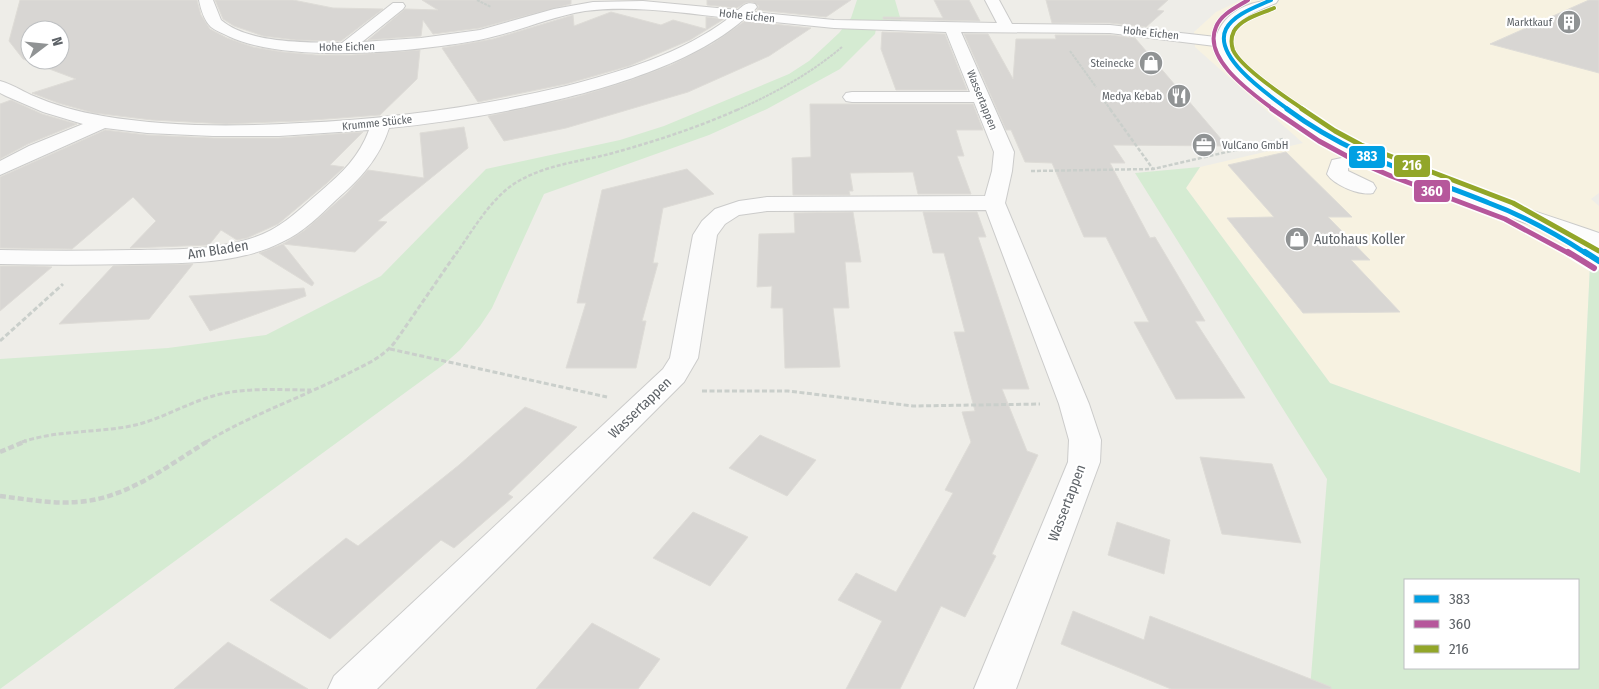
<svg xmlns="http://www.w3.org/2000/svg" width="1599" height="689" font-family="'Fira Sans Condensed',sans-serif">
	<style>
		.commercial { fill: #f7f2e1 }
		.green { fill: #d5ebd2; fill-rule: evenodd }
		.building { fill: #d8d6d3; stroke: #dedcd7; fill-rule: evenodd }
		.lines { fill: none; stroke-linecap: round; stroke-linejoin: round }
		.minor-casing { stroke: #cbcbca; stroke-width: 2 }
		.path-far3 { stroke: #cacfcb; stroke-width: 2; stroke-dasharray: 3 1; stroke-linecap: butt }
		.path-far2 { stroke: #cacfcb; stroke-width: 2.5; stroke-dasharray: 4 2; stroke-linecap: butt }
		.path-far1 { stroke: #cacfcb; stroke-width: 3; stroke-dasharray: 5 2.5; stroke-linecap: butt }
		.path { stroke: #cacfcb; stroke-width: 4.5; stroke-dasharray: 6 3; stroke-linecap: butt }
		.minor { fill: #fcfcfc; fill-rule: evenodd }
		.bus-1-far2-casing { stroke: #fff; stroke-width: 5.5 }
		.bus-1-far1-casing { stroke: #fff; stroke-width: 8 }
		.bus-1-casing { stroke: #fff; stroke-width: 10 }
		.bus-2-far2-casing { stroke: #fff; stroke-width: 5.5 }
		.bus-2-far1-casing { stroke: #fff; stroke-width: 8 }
		.bus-2-casing { stroke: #fff; stroke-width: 10 }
		.bus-3-far1-casing { stroke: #fff; stroke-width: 5.5 }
		.bus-3-casing { stroke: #fff; stroke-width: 8 }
		.bus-1-far2 { stroke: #00a0e3; stroke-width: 4 }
		.bus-1-far1 { stroke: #00a0e3; stroke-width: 5 }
		.bus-1 { stroke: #00a0e3; stroke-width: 6 }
		.bus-2-far2 { stroke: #b6579b; stroke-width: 4 }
		.bus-2-far1 { stroke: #b6579b; stroke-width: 5 }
		.bus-2 { stroke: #b6579b; stroke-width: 6 }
		.bus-3-far1 { stroke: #92a629; stroke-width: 4 }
		.bus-3 { stroke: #92a629; stroke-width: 5 }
		.labels { text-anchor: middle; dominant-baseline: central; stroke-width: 4.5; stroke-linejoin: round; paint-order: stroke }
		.far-street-label { font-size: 11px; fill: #5d6267; stroke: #fff }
		.far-poi-label { font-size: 11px; fill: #5d6267; stroke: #fff; text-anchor: end }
		.poi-label { font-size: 14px; fill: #5d6267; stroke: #fff; text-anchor: start }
		.street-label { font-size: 14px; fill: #5d6267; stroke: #fff }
		.line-badge { stroke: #fff; stroke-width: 2 }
		.badge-label { font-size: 14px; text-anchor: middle; font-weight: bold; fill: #fff }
	</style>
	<rect width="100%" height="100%" fill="#eeede8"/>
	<!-- commercial -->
	<path class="commercial" d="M1241,0H1599V193L1591,199L1599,206V234L1590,265L1580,473L1330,383L1186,188L1200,167L1303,143L1195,47L1194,32L1216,12Z"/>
	<!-- green -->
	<g class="green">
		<path d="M857,0H895L902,24H877L875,34L840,69L767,109L709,135L544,194L492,308L480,326L460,350L443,365L0,689V359L168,348L266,335L381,276L486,169L620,140L664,126L789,74L809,61L839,33L851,18Z"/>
		<path d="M1200,167L1186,188L1330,383L1580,473L1590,265L1599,234V689H1310L1327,479L1135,173ZM1405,580H1578V668H1405Z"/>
	</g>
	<!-- building -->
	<g class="building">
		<path d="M20,0H197L201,15L210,29L227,38L253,47L283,52L316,55H352L420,50L417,79L380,115L300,121L226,124L152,120L94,113L58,103L32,93L76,79L23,59L9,41ZM30,30H60V60H30Z"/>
		<path d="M215,0H293L333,8L383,9L341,41L296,40L263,36L234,26L223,19Z"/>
		<path d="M422,0H571V4L480,28L433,34L423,20L421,36L368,40L405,9L438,10Z"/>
		<path d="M707,0H851L826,17L757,10L759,6L752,2L745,3L737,8L707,5Z"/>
		<path d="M934,0H969L980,21L883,19V17L943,18Z"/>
		<path d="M1046,0H1168L1157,10L1164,11L1146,27L1110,23H1052Z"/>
		<path d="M1589,0H1599V73L1490,44Z"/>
		<path d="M611,12L661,25L673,20L706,29V17L724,19L690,40L629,66L566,84L478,102L442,48L493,39L573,15L574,26Z"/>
		<path d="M745,21L811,28L769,56L688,92L566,128L504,141L488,116L576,97L625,82L671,65L712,44Z"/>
		<path d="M882,32L945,34L967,90H896L881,49Z"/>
		<path d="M964,34H988L1013,79L1016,39H1056L1055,35H1110L1135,38L1227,146L1113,145L1125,163H1110L1150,238L1155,237L1205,321H1195L1245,398L1176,399L1134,322H1149L1106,237H1084L1052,163L1025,162L1011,130H1006Z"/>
		<path d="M11,100L42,114L77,124L28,144L0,159V104Z"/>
		<path d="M810,104H973L983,130H956L964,156H957L971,194H918L913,172L850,173L853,191H849L850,195H793L792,158L811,157Z"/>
		<path d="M464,127L468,148L378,221L387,222L355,252L283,244L314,283L312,286L259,253L283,244L305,230L346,194L368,170L424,178L420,133Z"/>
		<path d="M105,130L147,135L213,138H279L363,132L330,165L344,167L327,183L278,224L247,238L237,240L221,230L209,245L130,248L156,221L133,197L72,249L0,248V177Z"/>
		<path d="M1286,152L1352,217H1328L1370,260H1351L1400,312L1303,313L1227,218L1274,217L1228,165Z"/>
		<path d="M687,169L714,194L663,208L653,263H658L642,321H646L636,368H566L586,303H577L602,190Z"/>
		<path d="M853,212L861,262H845L849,308H833L840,367L785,368L783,308H771L772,286L757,287L759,234L795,233L794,213Z"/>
		<path d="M923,212H977L986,237H978L1029,389H1002L1027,451L1038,455L992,554L996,556L965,617L941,606L900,689H846L882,621L838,600L856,573L896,592L953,493L945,490L971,442L962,412L975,411L954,332H965L944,253H933Z"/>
		<path d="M193,264L149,319L59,324L113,266Z"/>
		<path d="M0,266H33L52,267L0,311Z"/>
		<path d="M304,288L306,296L210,331L189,296Z"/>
		<path d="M525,407L577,427L508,494L513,497L454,548L441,540L330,639L270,600L346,538L358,546L459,465Z"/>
		<path d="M760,435L816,460L787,496L729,468Z"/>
		<path d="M1200,457L1272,464L1301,543L1222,534Z"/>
		<path d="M693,512L748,537L710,586L653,558Z"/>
		<path d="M1117,522L1170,540L1164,574L1108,555Z"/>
		<path d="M1073,611L1144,640L1150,616L1331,687V689H1171L1061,644Z"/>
		<path d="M592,623L660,659L638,689H536Z"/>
		<path d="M228,642L308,689H174Z"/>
	</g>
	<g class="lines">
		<!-- minor casing -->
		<g class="minor-casing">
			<path id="minor" d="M199,0H213L221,20C249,44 307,42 342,43L393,3H403L405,6L403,9L362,42L421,38L480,30L554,9L593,2L643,1L738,10C744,5 747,2 755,4L757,7L753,12L834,20L997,23L985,0H999L1012,24L1110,25L1216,37C1225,10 1252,0 1278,0L1276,3C1260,10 1233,18 1230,39C1228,57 1253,74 1266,84C1291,103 1317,122 1344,138C1366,150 1390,158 1414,168C1474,192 1537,212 1599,233V248L1435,192L1370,164L1348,168V171L1373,183L1376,188L1373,193C1360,196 1334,185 1327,174L1332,160L1351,156C1317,139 1225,83 1215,46L1110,33L961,32L1014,152L1012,171L1005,203L1089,404L1101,440L1100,462L1016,689H974L1068,462L1069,440L1059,404L986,210L767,211L739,215L725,224L717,235L698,358L684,382L377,689H328L334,676L663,369L670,358L693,235L702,221L715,209L739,201L767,197L985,196L992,171L994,152L974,102H852L846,101L843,97L846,93L852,92H970L946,32L834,28L744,19C668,87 489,118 389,128C379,159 360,179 336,200C319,216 304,232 282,242C237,265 182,263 133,264C89,265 44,265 0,264V250C44,251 88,251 133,250C176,249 222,251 263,234C286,224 302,207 321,191C342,173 359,157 369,130L279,136H213L147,133L105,128L0,175V161L29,146L83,124L43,112L6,96L0,93V81C11,84 21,90 31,95C54,105 78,112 103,116C168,127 234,127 300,123C389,119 479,107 566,86C623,71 681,54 729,18C682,13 633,5 585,11C549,17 515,33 479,40C415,52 287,64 228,36C223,33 216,31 211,27C204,20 201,10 199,0Z"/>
		</g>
		<!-- path-far3 -->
		<g class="path-far3">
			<path d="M477,0L491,7"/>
			<path d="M1070,51L1096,87"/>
			<path d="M1102,98L1111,110"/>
			<path d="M737,110C775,93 810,74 842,47"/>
		</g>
		<!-- path-far2 -->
		<g class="path-far2">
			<path d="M1110,109L1153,169"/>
			<path d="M1031,171L1153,169L1283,139"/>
			<path d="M456,254C472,231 489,202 511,186C540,165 580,162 613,153C656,141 699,127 739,109"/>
		</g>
		<!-- path-far1 -->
		<g class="path-far1">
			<path d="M0,341L63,284"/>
			<path d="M390,349L607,397"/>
			<path d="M702,391H788L913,406L1040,404"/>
			<path d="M22,442C58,430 95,433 131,426C160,420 185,404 213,396C244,387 279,390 311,390"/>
			<path d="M206,442C252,414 304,397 351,372C367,364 383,357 395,342L457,252"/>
		</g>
		<!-- path -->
		<g class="path">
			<path d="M0,452L26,441"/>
			<path d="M0,496C25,499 51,504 77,502C127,499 167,466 208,441"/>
		</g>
		<!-- minor -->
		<use href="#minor" class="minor"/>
		<!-- bus-1-far2 casing -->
		<g class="bus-1-far2-casing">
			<path id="bus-1-far2" d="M1271,0C1256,7 1234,14 1226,29C1212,57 1270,96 1289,110"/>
		</g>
		<!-- bus-1-far1 casing -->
		<g class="bus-1-far1-casing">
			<path id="bus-1-far1" d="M1287,109C1353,158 1415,173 1489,203C1524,216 1556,234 1587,254"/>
		</g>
		<!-- bus-1 casing -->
		<g class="bus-1-casing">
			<path id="bus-1" d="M1585,252L1599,261"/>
		</g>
		<!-- bus-2-far2 casing -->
		<g class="bus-2-far2-casing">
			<path id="bus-2-far2" d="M1248,0C1237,7 1221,14 1216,27C1202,59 1252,93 1274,110"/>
		</g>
		<!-- bus-2-far1 casing -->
		<g class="bus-2-far1-casing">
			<path id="bus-2-far1" d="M1272,109L1319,141L1354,160L1391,176L1505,219L1570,254"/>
		</g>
		<!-- bus-2 casing -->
		<g class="bus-2-casing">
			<path id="bus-2" d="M1568,252L1594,268"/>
		</g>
		<!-- bus-3-far1 casing -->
		<g class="bus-3-far1-casing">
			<path id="bus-3-far1" d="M1274,8C1261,14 1242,18 1234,31C1231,37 1231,44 1233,50C1241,68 1287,98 1304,110"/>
		</g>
		<!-- bus-3 casing -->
		<g class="bus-3-casing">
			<path id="bus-3" d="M1302,109L1335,131L1361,145L1513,203L1599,251"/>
		</g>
		<!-- bus-1-far2 -->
		<use href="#bus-1-far2" class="bus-1-far2"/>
		<!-- bus-1-far1 -->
		<use href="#bus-1-far1" class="bus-1-far1"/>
		<!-- bus-1 -->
		<use href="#bus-1" class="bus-1"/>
		<!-- bus-2-far2 -->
		<use href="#bus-2-far2" class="bus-2-far2"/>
		<!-- bus-2-far1 -->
		<use href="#bus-2-far1" class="bus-2-far1"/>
		<!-- bus-2 -->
		<use href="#bus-2" class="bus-2"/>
		<!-- bus-3-far1 -->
		<use href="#bus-3-far1" class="bus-3-far1"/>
		<!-- bus-3 -->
		<use href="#bus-3" class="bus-3"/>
	</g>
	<!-- icons -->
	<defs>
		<g id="building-disc" transform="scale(1.25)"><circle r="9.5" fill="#909394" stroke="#fff"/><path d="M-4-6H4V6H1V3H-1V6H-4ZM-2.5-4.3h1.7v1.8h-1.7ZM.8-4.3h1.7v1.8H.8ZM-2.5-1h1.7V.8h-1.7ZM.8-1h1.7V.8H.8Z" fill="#fff"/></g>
		<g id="shop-disc" transform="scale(1.25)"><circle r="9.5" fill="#909394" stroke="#fff"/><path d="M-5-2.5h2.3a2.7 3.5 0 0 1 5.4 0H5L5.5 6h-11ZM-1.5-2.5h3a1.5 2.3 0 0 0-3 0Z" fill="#fff"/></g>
		<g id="restaurant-disc" transform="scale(1.25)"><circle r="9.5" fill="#909394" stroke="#fff"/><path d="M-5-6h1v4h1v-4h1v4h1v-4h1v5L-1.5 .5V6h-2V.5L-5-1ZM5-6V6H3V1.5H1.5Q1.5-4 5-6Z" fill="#fff"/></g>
		<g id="office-disc" transform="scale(1.25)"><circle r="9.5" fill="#909394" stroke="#fff"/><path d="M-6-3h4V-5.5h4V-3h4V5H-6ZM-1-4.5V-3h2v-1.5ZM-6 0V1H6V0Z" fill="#fff"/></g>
	</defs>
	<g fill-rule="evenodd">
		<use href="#building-disc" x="1569" y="22"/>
		<use href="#shop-disc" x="1151" y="63"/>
		<use href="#restaurant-disc" x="1179" y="96"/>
		<use href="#office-disc" x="1204" y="145"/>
		<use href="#shop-disc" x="1297" y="239"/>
	</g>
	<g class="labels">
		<!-- far-street labels -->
		<g class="far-street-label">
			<text transform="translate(747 16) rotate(6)">Hohe Eichen</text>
			<text transform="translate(1151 33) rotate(6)">Hohe Eichen</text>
			<text transform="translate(347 47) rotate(-1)">Hohe Eichen</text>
			<text transform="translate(982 100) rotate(68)">Wassertappen</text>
			<text transform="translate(377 123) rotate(-6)">Krumme Stücke</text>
		</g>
		<!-- far-poi labels -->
		<g class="far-poi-label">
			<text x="1552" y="22">Marktkauf</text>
			<text x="1134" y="63">Steinecke</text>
			<text x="1162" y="96">Medya Kebab</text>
			<text x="1222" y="145" text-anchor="start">VulCano GmbH</text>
		</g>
		<!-- poi labels -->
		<g class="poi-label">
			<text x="1314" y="239">Autohaus Koller</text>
		</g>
		<!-- street labels -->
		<g class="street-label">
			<text transform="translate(218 250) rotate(-9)">Am Bladen</text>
			<text transform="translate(640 408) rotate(-44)">Wassertappen</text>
			<text transform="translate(1067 503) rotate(-69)">Wassertappen</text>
		</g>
	</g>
	<g class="line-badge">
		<rect x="1348" y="145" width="38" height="24" rx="5" fill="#00a0e3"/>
		<rect x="1393" y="154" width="38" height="24" rx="5" fill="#92a629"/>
		<rect x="1413" y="179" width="38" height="24" rx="5" fill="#b6579b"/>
	</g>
	<g class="badge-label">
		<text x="1367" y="161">383</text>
		<text x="1412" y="170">216</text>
		<text x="1432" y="196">360</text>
	</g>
	<!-- legend -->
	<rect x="1404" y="579" width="175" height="90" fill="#ffffff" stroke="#bec0c2"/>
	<rect x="1414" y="595" width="25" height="8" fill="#00a0e3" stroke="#bec0c2"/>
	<text x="1449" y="604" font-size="15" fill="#5d6267">383</text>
	<rect x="1414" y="620" width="25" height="8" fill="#b6579b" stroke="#bec0c2"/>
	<text x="1449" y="629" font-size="15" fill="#5d6267">360</text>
	<rect x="1414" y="645" width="25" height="8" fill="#92a629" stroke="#bec0c2"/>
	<text x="1449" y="654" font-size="15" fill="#5d6267">216</text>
	<!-- north arrow -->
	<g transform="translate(45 45) rotate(74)"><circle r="24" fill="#ffffff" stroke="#bec0c2"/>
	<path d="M0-4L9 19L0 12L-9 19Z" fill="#909394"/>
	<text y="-8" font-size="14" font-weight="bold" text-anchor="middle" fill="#5d6267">N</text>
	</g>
</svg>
